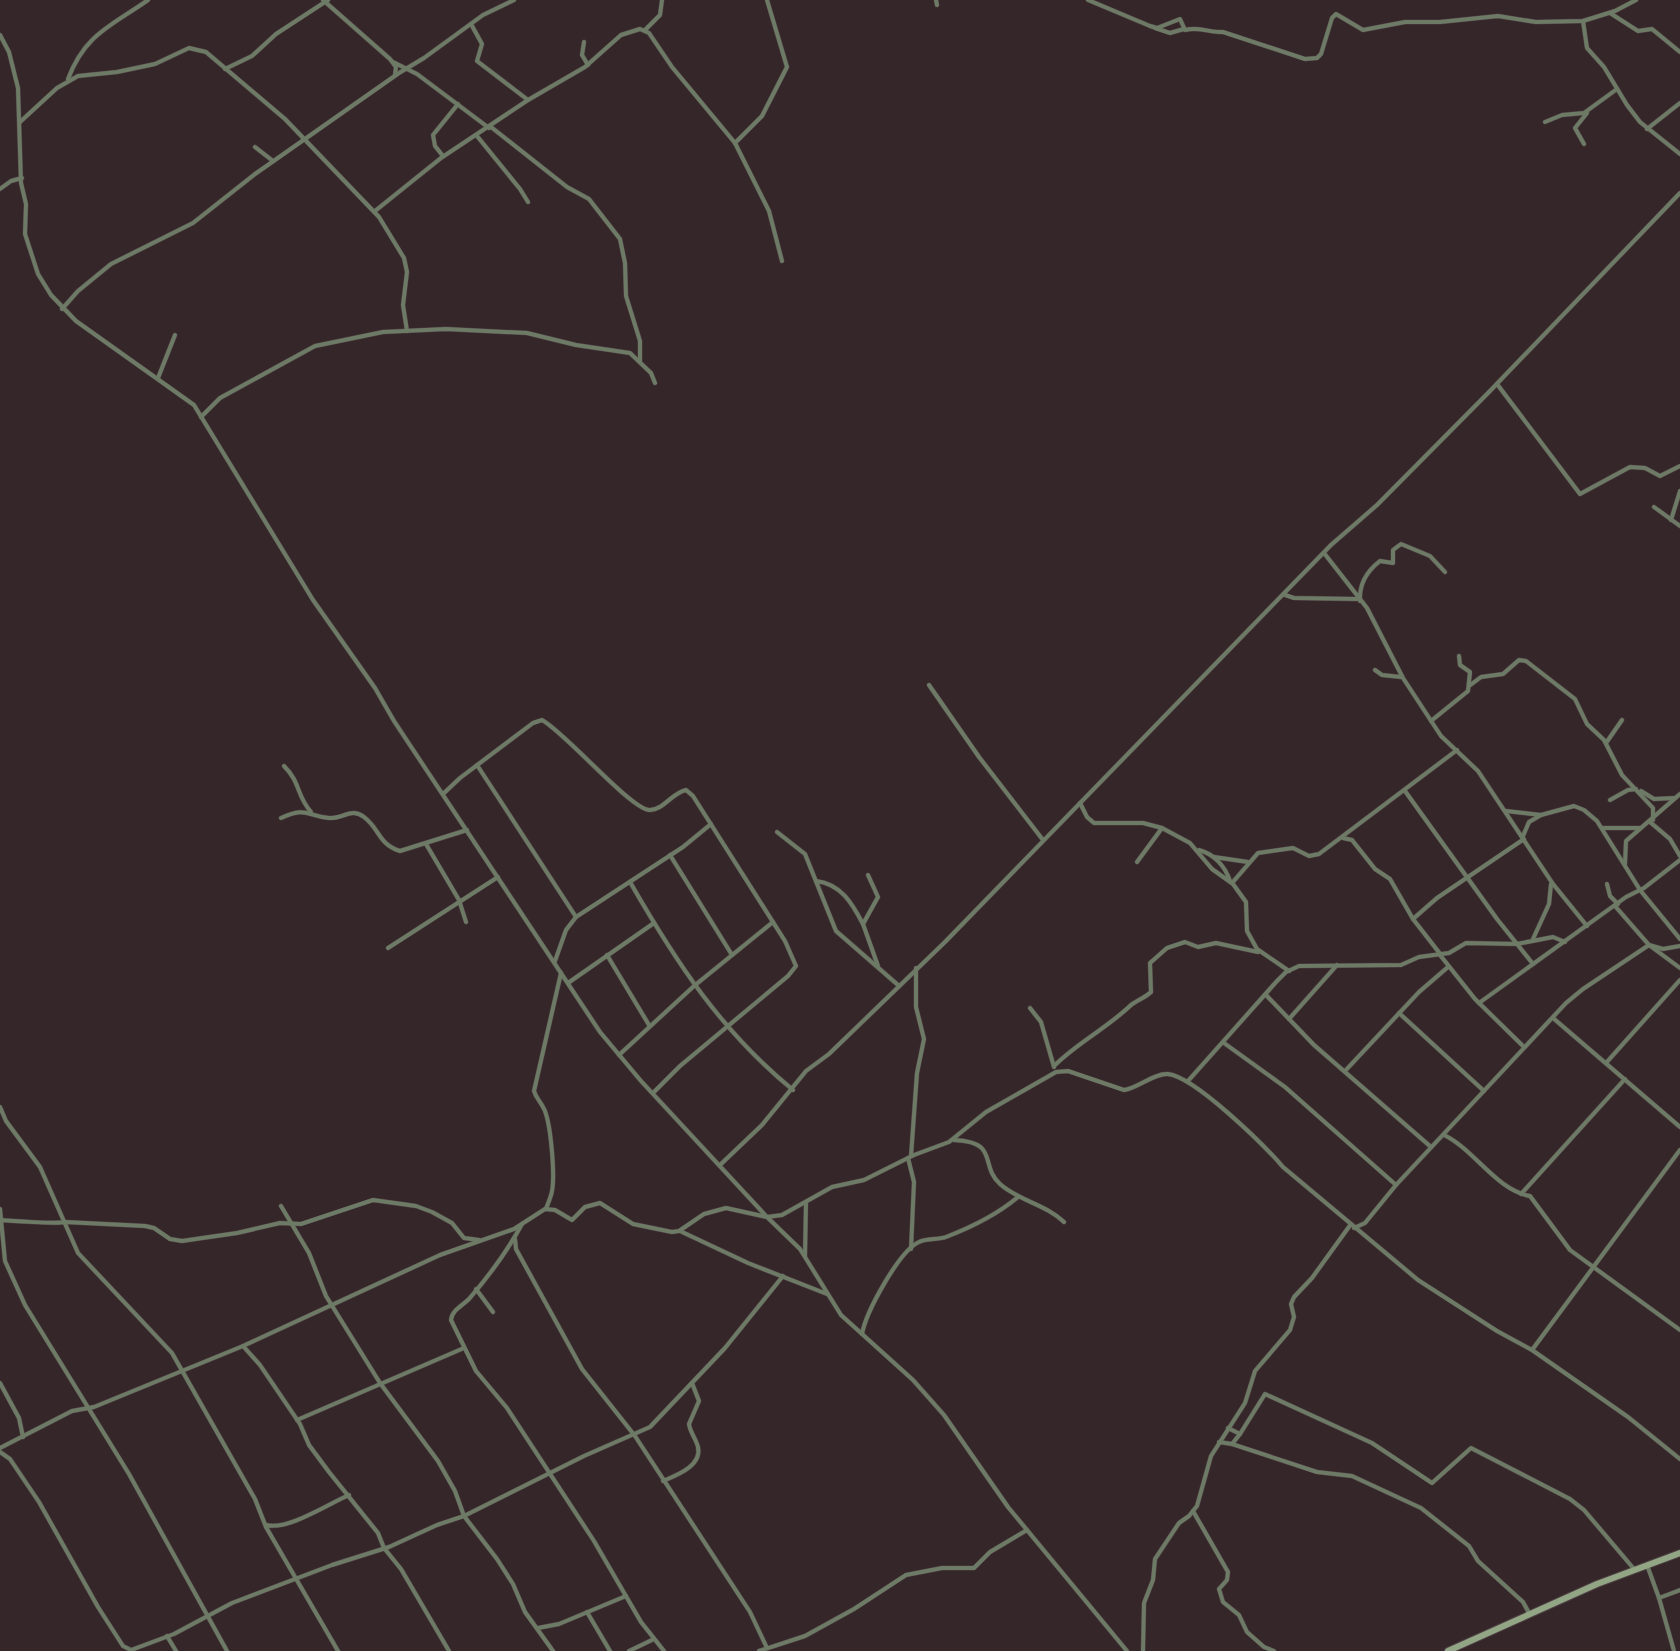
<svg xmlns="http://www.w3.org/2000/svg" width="1680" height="1651" font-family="Ubuntu,sans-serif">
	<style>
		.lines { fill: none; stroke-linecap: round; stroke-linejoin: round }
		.street-casing { stroke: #4f4144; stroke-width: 5 }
		.secondary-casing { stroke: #4f4144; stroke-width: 8 }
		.street { stroke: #6d7a65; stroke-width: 4 }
		.secondary { stroke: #92a685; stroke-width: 6 }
	</style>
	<rect width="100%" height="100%" fill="#342629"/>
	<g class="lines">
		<!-- street casing -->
		<g class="street-casing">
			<g id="street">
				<path d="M323,0L390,59L396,67L395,75"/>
				<path d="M936,0L937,5"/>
				<path d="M1088,0L1150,26L1157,28L1180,19L1185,30C1199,26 1209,33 1223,32L1305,59L1317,58L1321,54L1332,18L1336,14L1363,30L1405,22H1440L1498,16L1536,22L1583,21L1615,11L1636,0"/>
				<path d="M1610,13L1638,31L1652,29L1680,52"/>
				<path d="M1583,21L1587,48L1604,67L1627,105L1640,122L1680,154"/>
				<path d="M471,24L482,44L477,61L528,100"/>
				<path d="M1155,28L1170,33L1184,29"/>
				<path d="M645,30L660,15L662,0"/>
				<path d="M0,35L9,52L18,88L21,183L26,204L25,234L38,274L51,295L76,321L194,405L313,600L375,688L394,721L600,1032L641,1081L767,1217L800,1249L841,1315L913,1380L944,1415L1008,1507L1127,1651"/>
				<path d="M584,42L582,55L588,65"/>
				<path d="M393,62L417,74L489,128"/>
				<path d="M225,69L252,56L276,34L328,0"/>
				<path d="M68,79C85,34 111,26 148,0"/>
				<path d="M20,122L57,88L78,76L117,72L155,64L189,48L206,52L285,119L379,217L404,258L407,272L403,305L407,331"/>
				<path d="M1545,122L1562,115L1584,113L1617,89"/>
				<path d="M491,127L567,187L589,199L620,239L625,263L626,296L640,341V361"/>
				<path d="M1647,129L1680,103"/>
				<path d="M477,136L520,189L528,202"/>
				<path d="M735,143L762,116L787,67L767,0"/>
				<path d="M1584,144L1575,128L1587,113"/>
				<path d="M255,147L273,161"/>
				<path d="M443,156L435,146L433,135L458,104"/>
				<path d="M0,189L11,181L22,178"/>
				<path d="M375,211L441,158L528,100L585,67L621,35L640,29L649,33L672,67L735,143L769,211L782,261"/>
				<path d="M62,309L78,291L111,264L193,223L255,174L399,73L424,58L483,15L514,0"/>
				<path d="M158,378L175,335"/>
				<path d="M1497,384L1580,494L1630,467L1645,468L1660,476L1680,466"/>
				<path d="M201,417L220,398L315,346L383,332L446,329L527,333L576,345L630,353L651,373L655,383"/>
				<path d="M1654,507L1680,526"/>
				<path d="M1671,520L1680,491"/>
				<path d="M1324,553L1367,608L1403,678L1441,736L1478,771L1553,884L1587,926"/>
				<path d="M1285,595L1294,598L1357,599"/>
				<path d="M1360,601C1359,585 1367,571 1380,561L1393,563V550L1401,544L1430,556L1445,572"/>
				<path d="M1375,670L1382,675L1401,677"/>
				<path d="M929,685L979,757L1043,840"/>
				<path d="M1469,686L1481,677L1503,674L1519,660L1526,661L1575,699L1587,724L1604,740L1622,775L1653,808V820"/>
				<path d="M1431,721L1468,691L1470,672L1460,665L1459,656"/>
				<path d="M1606,743L1622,720"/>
				<path d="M477,765L576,917"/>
				<path d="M284,766C301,783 296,795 311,812"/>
				<path d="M1405,791L1497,919L1533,964"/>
				<path d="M1641,791L1654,799L1675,798"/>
				<path d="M443,794L460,778L533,723L542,720C566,733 632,811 650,810C663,810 672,793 686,790L693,796L785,941L796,966L788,976L680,1066L653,1093"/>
				<path d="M1610,800L1628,790L1636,789"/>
				<path d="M1080,803L1087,817L1094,823H1143L1162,828L1190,843L1212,869L1233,884L1246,902L1247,931L1257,949L1289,971"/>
				<path d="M1506,811L1541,815"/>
				<path d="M281,818C307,806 306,816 329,818C344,819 351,807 364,817C380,829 378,844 400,851L467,830"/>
				<path d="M1650,822L1670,839L1680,856"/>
				<path d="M1603,828H1640"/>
				<path d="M777,832L805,854L836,931L898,985"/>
				<path d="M1523,836L1529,822L1541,815L1574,806L1584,810L1597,821L1640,890L1680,939"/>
				<path d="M1343,838L1352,840L1375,869L1390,879L1413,919L1441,955"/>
				<path d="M426,844L459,900L466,922"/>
				<path d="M1199,850C1214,854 1225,866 1230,881"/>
				<path d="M670,855L732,955"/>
				<path d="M1214,857L1248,862"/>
				<path d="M1137,862L1162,828"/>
				<path d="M1625,864L1626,841L1680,794"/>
				<path d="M868,875L878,897L863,924L878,966"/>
				<path d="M816,881C841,884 852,903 863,924"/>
				<path d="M630,882C676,962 721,1031 793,1090"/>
				<path d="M1232,883L1258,853L1293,848L1309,856L1319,854L1457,750"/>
				<path d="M1607,884L1610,896L1618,904"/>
				<path d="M1615,906L1649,945L1680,968"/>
				<path d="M1413,919L1437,898L1524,839"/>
				<path d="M1533,939L1549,904L1551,884"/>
				<path d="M388,948L498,877"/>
				<path d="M607,955L649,1025"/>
				<path d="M1440,955L1475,999L1524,1047"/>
				<path d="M555,961L566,930L576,917L683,847L711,824"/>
				<path d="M568,983L654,923"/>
				<path d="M1266,995L1314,1045L1431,1147"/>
				<path d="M1479,1003L1626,897L1644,888L1680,860"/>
				<path d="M1030,1008L1041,1022L1054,1067"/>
				<path d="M1399,1013L1484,1091"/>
				<path d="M1553,1018L1680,1127"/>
				<path d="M1289,1019L1337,965"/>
				<path d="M1224,1043L1285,1087L1396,1185"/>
				<path d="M619,1055L694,986L773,922"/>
				<path d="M1606,1063L1680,980"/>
				<path d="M1054,1066C1078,1042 1106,1029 1131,1005C1137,1000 1145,998 1151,992L1150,963L1167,948L1185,942L1198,947L1216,943L1258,952"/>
				<path d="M1345,1071L1419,992L1448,967"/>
				<path d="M1188,1081L1277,981L1286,972L1299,966L1401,965L1419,957L1449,953L1466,943L1517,944L1553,937L1565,942"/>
				<path d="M0,1107L6,1121L40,1167L78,1253L172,1353L255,1499L266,1527L338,1651"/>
				<path d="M1444,1135C1475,1150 1496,1190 1530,1196L1570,1250L1680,1330"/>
				<path d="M954,1140C1000,1142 979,1165 1000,1184C1019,1201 1045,1204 1064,1222"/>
				<path d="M911,1156L917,1073L924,1039L916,1007V968"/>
				<path d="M908,1158L914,1182L911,1249"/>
				<path d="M720,1165L762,1125L806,1071L829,1054L945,942L1331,545L1377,505L1490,391L1680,193"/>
				<path d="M1521,1194L1625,1079"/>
				<path d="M281,1206L309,1253L326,1296L380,1383L438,1461L455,1491L464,1516L497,1559L513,1584L525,1612L553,1651"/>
				<path d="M0,1209L5,1261L25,1305L129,1474L227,1651"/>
				<path d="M546,1209C548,1203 551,1197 552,1191C555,1175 551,1120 543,1107C540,1101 536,1098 534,1091L561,973"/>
				<path d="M0,1220C10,1221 58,1224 65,1222L145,1226L154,1228L170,1239L182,1241L237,1233L280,1223L301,1224L373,1200L416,1206L432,1212L452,1223L464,1238L479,1240"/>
				<path d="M522,1224C508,1250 488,1277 469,1299C462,1306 452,1310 451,1320L476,1371L507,1408L594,1541L641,1622L664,1651"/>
				<path d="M1354,1228L1365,1223L1396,1185L1566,1003L1583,989L1649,945L1663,949L1680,946"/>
				<path d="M680,1231L748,1263L827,1294"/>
				<path d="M515,1239L516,1249L582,1369L635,1436L750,1612L767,1648"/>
				<path d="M805,1256L806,1202"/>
				<path d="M476,1289L493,1312"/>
				<path d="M862,1334C866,1312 899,1251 919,1242C927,1238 938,1240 946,1237C972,1227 998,1214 1018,1197"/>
				<path d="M243,1346L260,1365L300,1424L309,1445L329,1472L378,1533L384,1548L401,1569L449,1651"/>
				<path d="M1532,1350L1680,1150"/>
				<path d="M0,1383L19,1418L23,1437"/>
				<path d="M297,1420L464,1348"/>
				<path d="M1228,1428L1240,1434L1232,1444L1317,1472L1352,1476L1421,1508L1469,1546L1478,1561L1523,1602L1529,1613"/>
				<path d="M1240,1434L1265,1394L1372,1443L1432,1483L1471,1448L1570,1499L1584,1510L1634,1569"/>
				<path d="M1219,1442L1232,1444"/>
				<path d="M0,1448L72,1411L94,1407L243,1346L440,1255L514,1229L545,1209L555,1210L572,1220L585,1207L600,1203L633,1224L672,1232L679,1231L704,1214L726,1208L767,1217L782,1215L832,1187L864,1180L914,1155L949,1142L986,1112L1056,1072L1068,1071L1124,1090C1138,1088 1154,1073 1168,1074C1195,1077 1264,1145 1283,1167L1418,1280L1497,1331L1532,1350L1628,1417L1680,1459"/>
				<path d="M0,1452L10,1459L39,1502L98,1607L123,1646L131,1650L174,1634L232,1603L332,1565L389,1547L437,1525L464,1516L584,1456L650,1427L725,1348L783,1276"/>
				<path d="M663,1481C677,1475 702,1466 698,1447C696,1439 690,1432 689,1424L699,1401L692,1383"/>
				<path d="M1193,1511L1228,1572L1227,1580L1219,1589L1223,1602L1239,1615L1247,1632L1264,1647L1274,1651"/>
				<path d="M266,1525C287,1531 328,1504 349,1495"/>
				<path d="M1647,1565L1659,1598L1674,1651"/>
				<path d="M1659,1598L1680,1590"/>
				<path d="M587,1612L610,1651"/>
				<path d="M538,1628L559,1624L626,1596"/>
				<path d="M167,1636L176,1651"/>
				<path d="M629,1651L654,1639"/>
				<path d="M759,1651L805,1636L854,1609L906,1575L942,1568H974L990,1552L1027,1530"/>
				<path d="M1143,1651L1144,1603L1153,1580L1155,1559L1179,1523L1189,1516L1197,1506L1211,1456L1245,1403L1255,1371L1290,1330L1294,1317L1291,1304L1294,1297L1312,1278L1351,1224"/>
			</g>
		</g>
		<!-- secondary casing -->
		<g class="secondary-casing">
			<path id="secondary" d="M1448,1651L1597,1584L1680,1553"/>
		</g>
		<!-- street -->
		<use href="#street" class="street"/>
		<!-- secondary -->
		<use href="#secondary" class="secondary"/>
	</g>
</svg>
